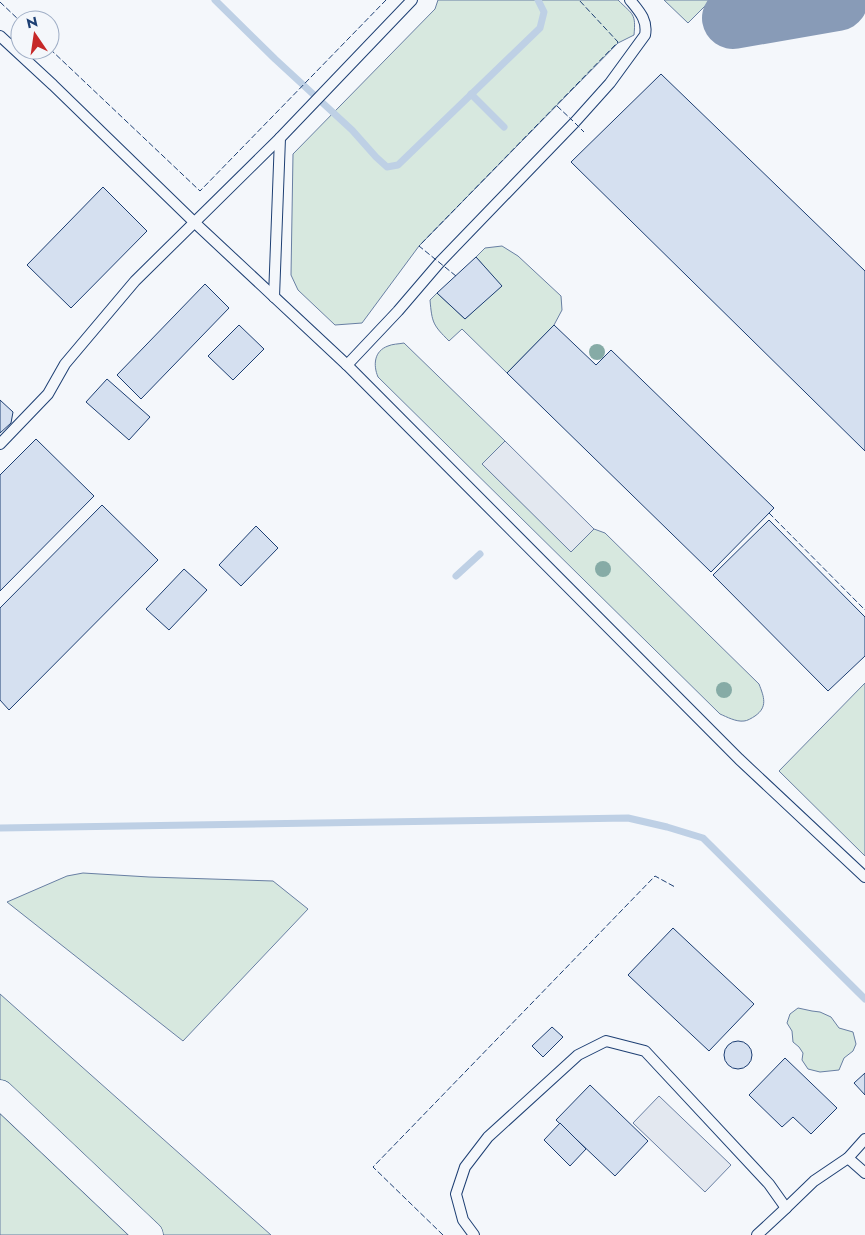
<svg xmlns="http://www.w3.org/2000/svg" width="865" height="1235" font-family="Jost,sans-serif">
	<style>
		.green { fill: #d7e8df; stroke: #687fa3 }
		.parking { fill: #e3e8f0; stroke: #687fa3 }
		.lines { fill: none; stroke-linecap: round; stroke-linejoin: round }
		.stream { stroke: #bed0e5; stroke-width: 7 }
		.taxiway { stroke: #889bb7; stroke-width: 62 }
		.building { fill: #d5e0f0; stroke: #1d3f73 }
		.lane-casing { stroke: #1d3f73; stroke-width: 12 }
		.primary-casing { stroke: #1d3f73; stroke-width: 29 }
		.lane { stroke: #f4f7fb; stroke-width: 10 }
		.primary { stroke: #f4f7fb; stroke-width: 28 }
		.fence { stroke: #1d3f73; stroke-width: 1; stroke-dasharray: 6 2.5; stroke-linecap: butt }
		.tree { fill: #86aba6 }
	</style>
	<rect width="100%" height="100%" fill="#f4f7fb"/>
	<!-- green -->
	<g class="green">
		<path d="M438,0H618C633,15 636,13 634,35L618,43L419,246L362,323L335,325L298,290L291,275L293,154L435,9Z"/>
		<path d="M664,0H711L688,23Z"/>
		<path d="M502,246L518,256L561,296L562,310L554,325L507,373L462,329L449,341C433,325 432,323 430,300L437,293L465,319L501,286L476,257L485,248Z"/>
		<path d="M404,343L505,441L483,465L571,551L594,529L605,533L759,684C764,697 768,707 755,716C752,718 747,721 744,721C736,722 727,717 720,714L378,377C373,365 374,351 388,346C392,344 399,344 404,343Z"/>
		<path d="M865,683V856L779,771Z"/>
		<path d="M83,873L149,877L273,881L308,909L183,1041L7,902L67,876Z"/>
		<path d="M0,994L271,1235H0Z"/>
		<path d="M798,1008L812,1011L820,1012L831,1017L839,1028L853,1032L856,1044L853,1051L844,1058L839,1070L820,1072L808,1069L802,1060L803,1053L799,1047L793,1042L792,1031L787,1023L790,1014Z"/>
	</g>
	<!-- parking -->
	<g class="parking">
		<path d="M505,441L594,529L571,552L482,464Z"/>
		<path d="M659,1096L731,1165L705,1192L633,1123Z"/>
	</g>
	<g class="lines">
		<!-- stream -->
		<g class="stream">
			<path d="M215,0L275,59L352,130L376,157L387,167L398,165L540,28L544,12L538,0"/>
			<path d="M471,94L504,127"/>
			<path d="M456,576L480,554"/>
			<path d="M0,828L628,818L667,827L703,838L865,999"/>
		</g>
		<!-- taxiway -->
		<path class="taxiway" d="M733,18L837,0"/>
	</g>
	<!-- building -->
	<g class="building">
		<path d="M661,74L865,271V451L571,162Z"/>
		<path d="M103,187L147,231L71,308L27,265Z"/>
		<path d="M476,257L502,286L465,319L437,293Z"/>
		<path d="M205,284L229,308L141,399L117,375Z"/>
		<path d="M239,325L264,349L233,380L208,356Z"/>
		<path d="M554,325L596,365L611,350L774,508L711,572L507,373Z"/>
		<path d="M107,379L150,417L129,440L86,402Z"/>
		<path d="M0,400L13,412L11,423L0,433Z"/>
		<path d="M36,439L94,496L0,591V475Z"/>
		<path d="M102,505L158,560L9,710L0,700V608Z"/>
		<path d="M769,520L865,617V656L828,691L713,575Z"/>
		<path d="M256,526L278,548L241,586L219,565Z"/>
		<path d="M184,569L207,590L169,630L146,609Z"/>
		<path d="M673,928L754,1004L709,1051L628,975Z"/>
		<path d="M552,1027L563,1037L543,1057L532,1046Z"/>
		<circle cx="738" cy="1055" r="14"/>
		<path d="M785,1058L837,1108L811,1134L793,1117L782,1127L749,1095Z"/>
		<path d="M865,1073V1095L854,1083Z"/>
		<path d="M590,1085L648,1141L615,1176L556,1120Z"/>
		<path d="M560,1123L586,1149L570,1166L544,1140Z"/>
	</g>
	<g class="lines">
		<!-- lane casing -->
		<g class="lane-casing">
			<g id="lane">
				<path d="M0,36L53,85L194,222L347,365L739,759L865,877"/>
				<path d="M274,297L280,138L412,0"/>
				<path d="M347,365L398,311L440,262L575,122L610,83L645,35C648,20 639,11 630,0"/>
				<path d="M0,444L48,394L65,364L135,281L280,138"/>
				<path d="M848,1158L865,1173"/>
				<path d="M474,1235L463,1220L456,1194L465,1167L488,1137L578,1055L606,1041L645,1051L769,1184L786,1208L814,1181L848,1158L865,1139"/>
				<path d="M757,1235L786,1208"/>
			</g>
		</g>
		<!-- primary casing -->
		<g class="primary-casing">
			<path id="primary" d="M0,1094L149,1235"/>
		</g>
		<!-- lane -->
		<use href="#lane" class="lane"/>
		<!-- primary -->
		<use href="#primary" class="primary"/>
		<!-- fence -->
		<g class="fence">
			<path d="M0,2L20,21"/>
			<path d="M50,49L200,191L386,0"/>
			<path d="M557,106L573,121"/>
			<path d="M575,123L584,132"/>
			<path d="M456,276L419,246L618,42L579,0"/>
			<path d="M769,513L865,610"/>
			<path d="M443,1235L373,1167L655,876L675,887"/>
		</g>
	</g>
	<!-- trees -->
	<g class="tree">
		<circle cx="597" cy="352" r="8"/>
		<circle cx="603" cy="569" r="8"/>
		<circle cx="724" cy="690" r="8"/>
	</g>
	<!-- north arrow -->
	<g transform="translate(35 35) rotate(347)"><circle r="24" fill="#f4f7fb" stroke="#9eadc5"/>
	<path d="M0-4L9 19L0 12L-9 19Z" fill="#c62828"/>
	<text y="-8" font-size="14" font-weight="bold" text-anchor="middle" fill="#1d3f73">N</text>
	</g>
</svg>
